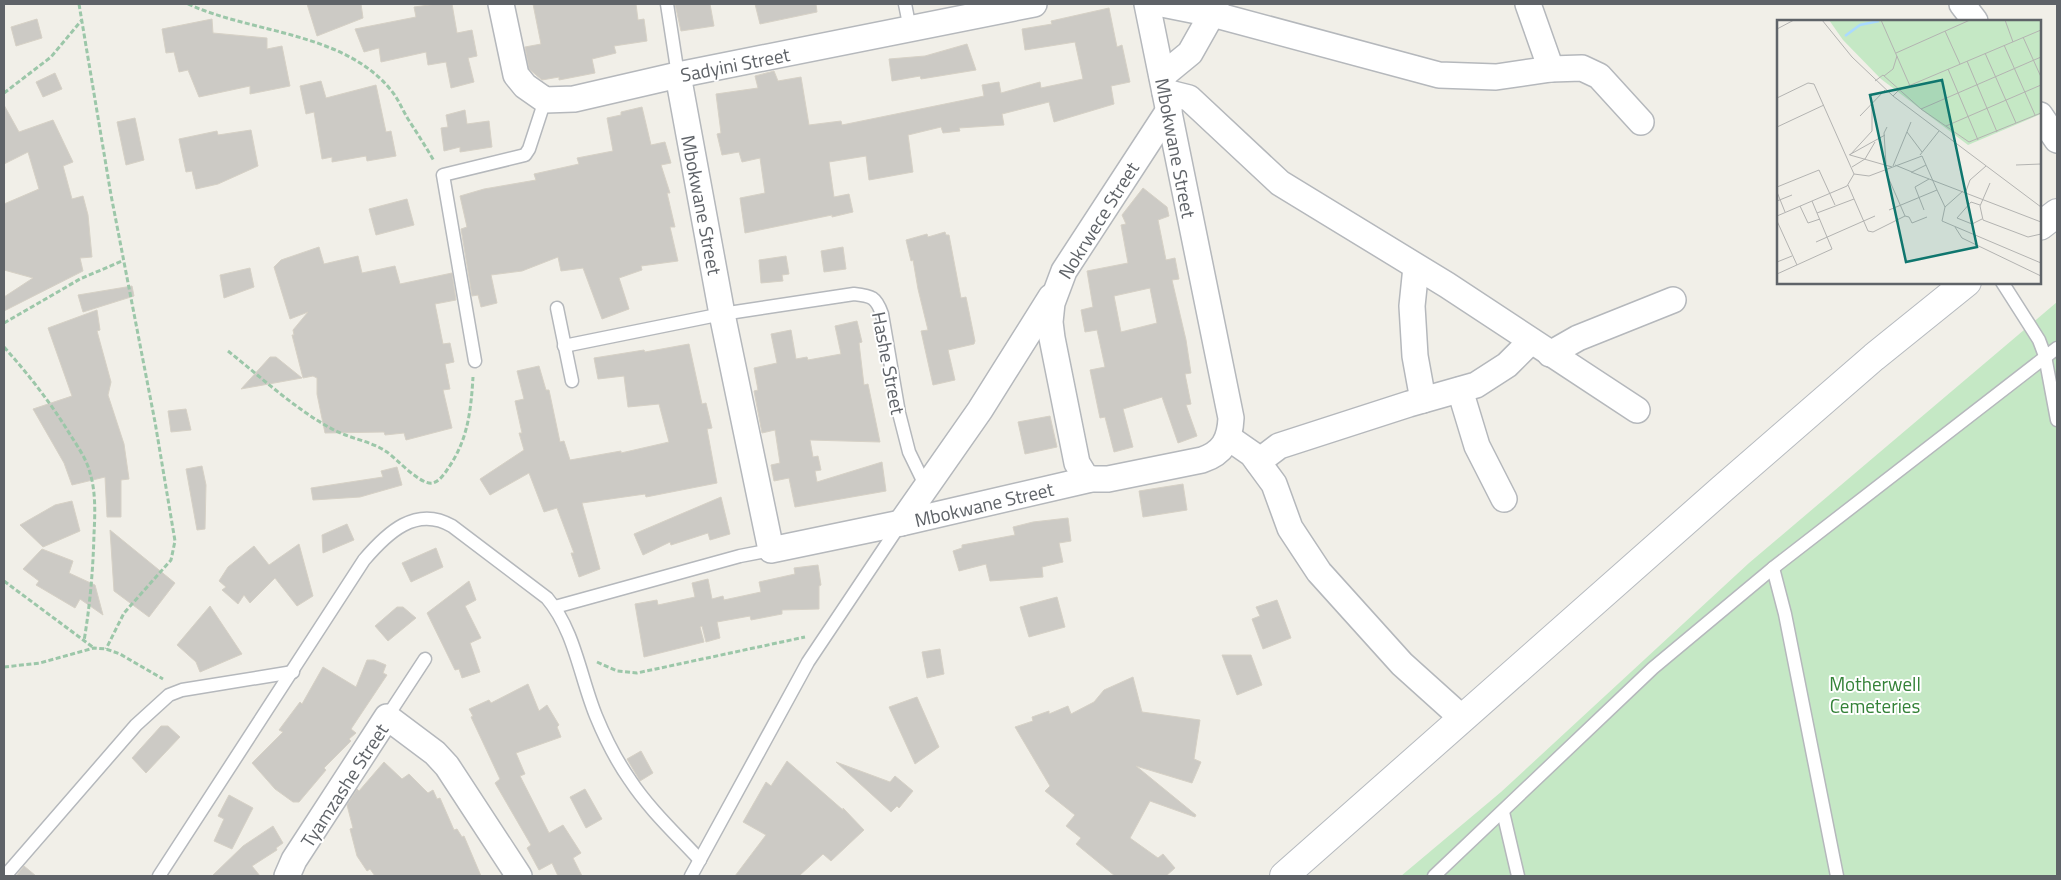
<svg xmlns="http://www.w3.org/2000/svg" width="2061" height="880" font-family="'Titillium Web',sans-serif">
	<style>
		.green { fill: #c5e8c5 }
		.building { fill: #cccac5; stroke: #d6d1c6; fill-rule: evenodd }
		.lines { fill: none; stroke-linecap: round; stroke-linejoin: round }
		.service-casing { stroke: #b5b8bc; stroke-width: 15 }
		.minor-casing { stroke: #b5b8bc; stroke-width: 28 }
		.secondary-casing { stroke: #b6babf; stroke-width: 30 }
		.path { stroke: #9cc7a9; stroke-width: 3; stroke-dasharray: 5 2.5; stroke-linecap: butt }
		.service { stroke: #fff; stroke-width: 12 }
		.minor { stroke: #fff; stroke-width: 25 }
		.secondary { stroke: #fff; stroke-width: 28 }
		.labels { text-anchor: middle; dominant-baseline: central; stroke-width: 4; stroke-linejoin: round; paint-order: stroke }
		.street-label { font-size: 19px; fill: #5f6368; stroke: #fff }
		.park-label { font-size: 19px; fill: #348238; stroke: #fff }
		.inset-river { fill: none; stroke: #aadaff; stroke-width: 2.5 }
		.inset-road { fill: none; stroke: #b3b3b1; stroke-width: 1 }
		.view { fill: #0f766e; fill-opacity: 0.15; stroke: #0f766e; stroke-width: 2.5 }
		.inset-edge { fill: none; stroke: #5f6368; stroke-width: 2.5 }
	</style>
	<rect width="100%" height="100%" fill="#f1efe8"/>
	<!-- green -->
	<path class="green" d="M2057,302V876H1401L1501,792L1749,563Z"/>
	<!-- building -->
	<g class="building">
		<path d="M307,4H361L363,18L317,36Z"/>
		<path d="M437,4H452L457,33L472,30L477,56L468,58L474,82L451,88L446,62L428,65L426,52L381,62L379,48L364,52L355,29L416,17L414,7Z"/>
		<path d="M533,4H636L638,20L644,19L647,41L614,46L616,53L592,59L595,73L559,80V77L542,80L529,69L525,47L541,44Z"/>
		<path d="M675,4H710L714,26L681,31Z"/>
		<path d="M755,4H816L817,12L760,24Z"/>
		<path d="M1109,8L1117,47L1122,45L1130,82L1111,86L1114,104L1054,122L1049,102L1002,114L1004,125L959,128L960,131L943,133L941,127L908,135L913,172L869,180L866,156L829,162L834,197L849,194L853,212L832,217V215L745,233L740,198L765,193L760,158L742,162L739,152L722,155L717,134L721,133L716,94L758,88L755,76L774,71L778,81L801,77L809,125L841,121L842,125L984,96L982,85L999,82L1001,93L1040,82L1041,88L1083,79L1075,42L1025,50L1022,29L1052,24L1051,21Z"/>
		<path d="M37,19L42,38L16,46L11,27Z"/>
		<path d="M212,19L213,33L267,38V49L282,46L290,86L250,94V86L199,97L188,70L179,72L174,52L166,53L162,29Z"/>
		<path d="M967,44L976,70L921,79L920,76L892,81L889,59L925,56Z"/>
		<path d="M55,73L62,89L43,97L36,82Z"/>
		<path d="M321,81L326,98L376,85L386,132L391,131L396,156L367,161L366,156L332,162V157L322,159L314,112L306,114L300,86Z"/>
		<path d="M4,105L19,132L53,120L73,162L63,166L72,199L83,196L88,215L92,257L80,258L83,271L4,311V297L33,278L4,270V204L39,189L28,152L4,164Z"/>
		<path d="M642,107L651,145L665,142L671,163L661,165L670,193H667L675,227H670L678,261L641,266L642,270L619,278L629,309L602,319L583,268L561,271L558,257L522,271L491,275L497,303L481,307L478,295L472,296L461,229L467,227L460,196L484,189L536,180L534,174L579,164L577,158L613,151L607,118L621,115V112Z"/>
		<path d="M465,110L467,124L489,121L492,147L460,152V147L444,151L441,128L448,127L446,115Z"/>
		<path d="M135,118L144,160L126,165L117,122Z"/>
		<path d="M251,130L258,166L218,184L196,189L192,171L186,172L179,139L217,131L218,135Z"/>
		<path d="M1143,188L1167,207L1169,216L1158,220L1166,260L1175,258L1179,279L1172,280L1186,340L1191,373L1185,374L1191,404L1186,405L1197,436L1178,443L1162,397L1123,409L1133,447L1114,452L1105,417L1100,418L1090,370L1105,367L1097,330L1085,332L1081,310L1093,307L1087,271L1128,263L1121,225L1126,224L1122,215ZM1150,288L1157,323L1121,332L1114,296Z"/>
		<path d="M407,199L414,225L376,235L369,209Z"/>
		<path d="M945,232L946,235H949L961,298L966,297L975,341L974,344L948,350L955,380L933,385L921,331L928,330L918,289L913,260L911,261L906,240L927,234L928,237Z"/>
		<path d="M319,247L324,264L358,256L362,273L395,266L400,284L452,273L456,300L435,304L443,344L450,343L454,362L445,364L450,389L443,390L452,428L406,440L404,433L385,435L384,432L325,433L317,394V378L313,376L303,378L292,335H294L293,330L308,312L290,319L274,267L281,260Z"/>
		<path d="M843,247L846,269L824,272L821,251Z"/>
		<path d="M786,256L789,274L782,275L783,281L761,283L759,260Z"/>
		<path d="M250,268L254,287L224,298L220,275Z"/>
		<path d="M132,286L134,296L83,312L78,295Z"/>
		<path d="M97,310L100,330L97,331L111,382L108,395L124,444L129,479L121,480V517H107L105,477L72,485L64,463L33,409L72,396L48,328Z"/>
		<path d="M857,321L862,342L859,343L864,385L868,384L880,442L810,440L813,457L818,456L821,470L815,471L817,482L882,462L886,491L795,507L789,478L774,481L771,465L780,463L775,430L762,433L754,391L758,390L754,368L777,363L771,334L791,330L796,359L807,357L808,360L841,354L835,326Z"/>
		<path d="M689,344L702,404L706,403L712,428L707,429L717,483L646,497L645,494L582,503L600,569L579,577L571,553H574L557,508L544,512L529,473L490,495L480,479L524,450L519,433H522L515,401L524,399L517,371L539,366L546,390H549L560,442L564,441L570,460L621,451V453L669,442L659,404L628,407L624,376L598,379L594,358L644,350L645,352Z"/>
		<path d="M270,357H276L302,378L241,389Z"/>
		<path d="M186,409L191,430L171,432L168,411Z"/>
		<path d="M1050,416L1057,447L1025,454L1018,422Z"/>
		<path d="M202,466L206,485L205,529L197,530L186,469Z"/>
		<path d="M397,467L402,485L360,497L313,500L311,488L383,477L381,471Z"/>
		<path d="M1183,484L1187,510L1143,517L1139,491Z"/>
		<path d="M721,497L730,534L710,540L708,533L671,545L670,542L643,555L634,534Z"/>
		<path d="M72,501L80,531L43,547L20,525L55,505Z"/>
		<path d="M1068,518L1071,541L1059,543L1063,562L1042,567L1043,577L990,581L986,564L959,571L953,551L962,548V545L1015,535L1013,527L1033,522Z"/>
		<path d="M347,524L354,540L323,553L322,535Z"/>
		<path d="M110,530L175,583L149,617L114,591Z"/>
		<path d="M299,544L313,596L297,606L275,578L250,603L244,595L238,604L222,590L226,587L219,581L228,567L254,546L269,565Z"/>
		<path d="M436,548L443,567L411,582L402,563Z"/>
		<path d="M42,549L73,561L69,573L95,585L103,615L80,599L75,608L36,585L39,581L23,569Z"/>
		<path d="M818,565L821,585L819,586V609L782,610V614L751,620L750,616L717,622L720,638L706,642L702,626L700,627L704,642L644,657L635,604L657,600L658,605L695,597L692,583L708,579L712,599L723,596L724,600L761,592L759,582L795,574L794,568Z"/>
		<path d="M469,581L476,600L465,606L481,638L470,643L480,672L462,678L459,669L455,670L427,613Z"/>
		<path d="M1057,597L1065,627L1029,637L1020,607Z"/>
		<path d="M1277,600L1291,638L1263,649L1252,619L1260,616L1256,607Z"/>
		<path d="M210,606L242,654L200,672L196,662L177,645Z"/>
		<path d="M397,607H403L416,618L388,641L375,626Z"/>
		<path d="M940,649L944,674L927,678L922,652Z"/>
		<path d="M1222,655H1251L1262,685L1237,695Z"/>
		<path d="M367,660H374L386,665L383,673L387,675L351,729L356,733L349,739L351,741L324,768L326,770L299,802H293L275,789L252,763L283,732L279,730L300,702L302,704L323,667L356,687Z"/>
		<path d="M1133,677L1142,712L1200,720L1194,759L1201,762L1192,783L1136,766L1196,815L1195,817L1150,801L1130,838L1158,858L1163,854L1175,868L1166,876H1115L1076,844L1081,838L1066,826L1075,815L1045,791L1050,786L1015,727L1033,721L1032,717L1049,711V714L1068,706L1071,714L1094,702L1104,690Z"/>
		<path d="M528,684L539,711L547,705L559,725L557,727L561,737L516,753L525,774L520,776L549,833L563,825L581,853L573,858L582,876H558L552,863L539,870L527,848L531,845L495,783L500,779L471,717L473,716L469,709L489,700L491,703Z"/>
		<path d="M917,697L939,747L915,764L889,707Z"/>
		<path d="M161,726H168L180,737L146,773L132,758Z"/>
		<path d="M641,751L653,773L640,781L627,759Z"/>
		<path d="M787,761L843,810V808L864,830L831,861L823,854L799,876H735L766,835L743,822L766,782L771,786Z"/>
		<path d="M384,762L402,779L409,774L428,793L433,790L437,799L440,798L454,830L457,829L462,837L464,836L481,876H375L370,869L367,871L357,856L350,829L353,828L347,805L357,789L359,791Z"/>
		<path d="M836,762L890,782L895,776L913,791L899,808L897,806L891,812Z"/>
		<path d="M585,789L602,819L586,828L570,797Z"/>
		<path d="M229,795L253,808L232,849L214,841L224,819L218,816Z"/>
		<path d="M273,826L283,843L276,848L277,850L252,866L260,876H212L243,846Z"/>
		<path d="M24,866L36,876H16Z"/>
	</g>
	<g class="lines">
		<!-- service casing -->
		<g class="service-casing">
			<g id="service">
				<path d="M667,4L678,75"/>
				<path d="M905,4L910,29"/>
				<path d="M2002,282L2039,340L2045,356L2057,420"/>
				<path d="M557,308L572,381"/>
				<path d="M564,346L722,314L854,294C872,296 876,297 882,314L899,413L909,452L926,487"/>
				<path d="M475,361L443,175L525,155L529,149L545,100"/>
				<path d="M1773,568L1785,614L1837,876"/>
				<path d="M555,607L740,556L771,550"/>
				<path d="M387,717L425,659"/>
				<path d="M1503,812L1518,876"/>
				<path d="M5,876L136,725L169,695L182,690L293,672"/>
				<path d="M159,876L364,560C387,533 416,505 452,526L547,598C575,631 580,677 596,716C605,738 616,760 630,780C649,809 676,834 700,860"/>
				<path d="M691,876L808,662L901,523"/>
				<path d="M1434,876L1653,668L1773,568L2057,348"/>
			</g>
		</g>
		<!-- minor casing -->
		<g class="minor-casing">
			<g id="minor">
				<path d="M501,4L516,75L525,86L545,100L574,99L678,75L1034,4"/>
				<path d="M1162,4L1212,14L1439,75L1496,77L1551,69L1582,68L1599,76L1641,122"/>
				<path d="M1528,4L1551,69"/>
				<path d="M1962,4L1975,21"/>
				<path d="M678,75L722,314L771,550L901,523L1091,479H1108L1202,460C1223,453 1230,440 1231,418L1147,4"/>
				<path d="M1162,76L1190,53L1212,14L1216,4"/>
				<path d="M1165,92L1189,98L1280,183L1447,285L1637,410"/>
				<path d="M2040,115L2057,140"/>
				<path d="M1416,267L1412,306L1415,356L1423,400"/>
				<path d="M1550,354L1578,338L1673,300"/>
				<path d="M1460,390L1477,446L1504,499"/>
				<path d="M1229,438L1252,454L1274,484L1290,528L1319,572L1402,664L1462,718"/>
				<path d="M1258,462L1279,446L1409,404L1476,385L1507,365L1531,341"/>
				<path d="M1091,479L1085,476L1077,463L1052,338L1050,322L1052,303L1064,271L1169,110"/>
				<path d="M901,523L980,410L1051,297"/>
				<path d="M287,876L294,860L387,717L435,753L447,766L519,876"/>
			</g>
		</g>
		<!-- secondary casing -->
		<g class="secondary-casing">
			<g id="secondary">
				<path d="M2040,226L2057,213"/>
				<path d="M1284,876L1722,489L1874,357L1967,282"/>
			</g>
		</g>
		<!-- path -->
		<g class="path">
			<path d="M79,4L111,195L155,422L175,541L171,560L124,613L106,649"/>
			<path d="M188,4C251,33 343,32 390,89C398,98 402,109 408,119C417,133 426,147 434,161"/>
			<path d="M4,93L51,57L81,21"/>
			<path d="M4,323L80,279L122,261"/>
			<path d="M4,347C29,375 51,403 71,436C78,447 87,460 90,473C96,492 95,515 94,534C93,571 90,605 84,641"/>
			<path d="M228,351C262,378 296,410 334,430C351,439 371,441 387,452C397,459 421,486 433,483C440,481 445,473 449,467C468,439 471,410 473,377"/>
			<path d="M4,581L94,648"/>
			<path d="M597,662L617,671L637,673L805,637"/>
			<path d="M4,667L40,663L94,648L106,649L120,654L163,679"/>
		</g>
		<!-- service -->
		<use href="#service" class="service"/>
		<!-- minor -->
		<use href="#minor" class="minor"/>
		<!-- secondary -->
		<use href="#secondary" class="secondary"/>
	</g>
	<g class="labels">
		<!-- street labels -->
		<g class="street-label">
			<text transform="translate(735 64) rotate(-11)">Sadyini Street</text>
			<text transform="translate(1176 148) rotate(79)">Mbokwane Street</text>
			<text transform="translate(702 205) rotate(79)">Mbokwane Street</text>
			<text transform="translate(1098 220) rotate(-58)">Nokrwece Street</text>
			<text transform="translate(889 363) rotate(79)">Hashe Street</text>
			<text transform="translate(984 504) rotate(-13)">Mbokwane Street</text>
			<text transform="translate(344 785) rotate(-57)">Tyamzashe Street</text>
		</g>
		<!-- park labels -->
		<g class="park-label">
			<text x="1875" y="683">Motherwell<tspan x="1875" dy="22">Cemeteries</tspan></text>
		</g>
	</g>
	<!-- overview -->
	<g transform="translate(1777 20)">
		<rect width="264" height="264" fill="#f1efe8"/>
		<path d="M52,0H264V94L191,125L104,59L66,20Z" fill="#c5e8c5"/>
		<path class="inset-river" d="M68,16L83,5L102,1"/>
		<path class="inset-road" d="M45,0L75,37L116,76L264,187M104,0L133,66M228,0L236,22M0,9L17,0M168,11L183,44M246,17L264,57M227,25L258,95M119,33L193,0M208,33L239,103M190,41L220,112M171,49L201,120M107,56L116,49L120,36M98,61L106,55L144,89L192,122L264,93M116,76L122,70L264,10M0,78L31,63L37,64L77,154L70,166L0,196M95,84V111L73,135L115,147M144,89L264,37M83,96L108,70M169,106L264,65M0,107L47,85M130,112L145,132M72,135L108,115M143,135L162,111M109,144L107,113L110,107M118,145L135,152L149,145M239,145L264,144M116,146L134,102M75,147L88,139L98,122M134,152L264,202M77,154L92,156L145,136L160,170L112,190M213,163L203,186L206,200L251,217L264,214M71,165L91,211L96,212L128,196L108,150M0,167L42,150L58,185M160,170L168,187M186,171L168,187L165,201L264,243M189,171L193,160L209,146M0,172L8,192M0,181L15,175M203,185L194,182L180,198L195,204L205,199M23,186L31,203L43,199M147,190L138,167L152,159M40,193L77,179M128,196L132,197L135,203L150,197M0,201L20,245M178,207L185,218L264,256M39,222L98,196M0,242L15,236M0,254L55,229L35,181"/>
		<path class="view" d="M165,60L200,227L129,242L93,75Z"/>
		<rect width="264" height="264" class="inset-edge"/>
	</g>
	<!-- border -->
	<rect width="2061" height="880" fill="none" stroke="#5f6368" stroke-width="10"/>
</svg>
